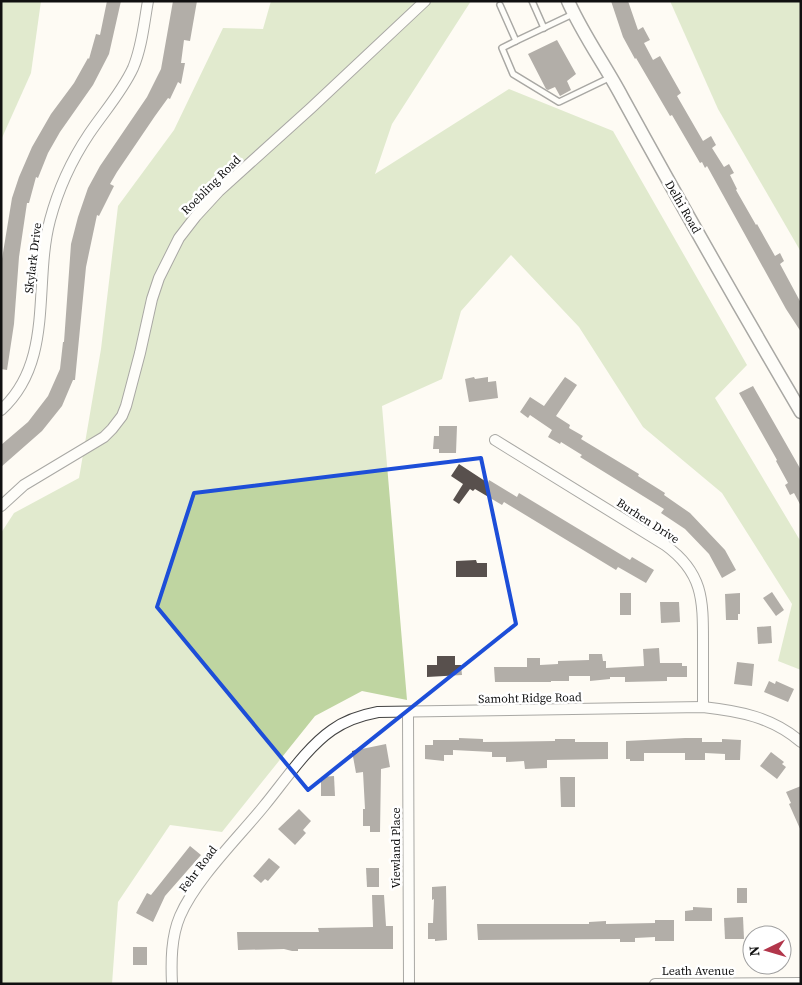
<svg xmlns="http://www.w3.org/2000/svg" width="802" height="985" font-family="'Source Serif 4',serif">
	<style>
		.forest { fill: #bfd5a1 }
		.building { fill: #58504d }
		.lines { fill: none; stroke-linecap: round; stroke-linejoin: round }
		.service-casing { stroke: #434343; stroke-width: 8 }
		.minor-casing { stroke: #434343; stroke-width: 12 }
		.tertiary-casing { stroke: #434343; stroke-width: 15 }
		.service { stroke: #fff; stroke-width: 5 }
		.minor { stroke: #fff; stroke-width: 10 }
		.tertiary { stroke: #fff; stroke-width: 12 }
		.marked { fill: none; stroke: #1d4ed8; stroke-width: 4; stroke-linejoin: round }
		.labels { text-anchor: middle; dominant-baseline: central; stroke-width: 5; stroke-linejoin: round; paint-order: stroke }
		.street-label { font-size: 12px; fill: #101010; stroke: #fff }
	</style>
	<rect width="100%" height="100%" fill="#fefbf4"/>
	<!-- forest -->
	<g class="forest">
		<path d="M1,1H41L31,73L1,140Z"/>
		<path d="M271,1H471L392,124L375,174L509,89L613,131L747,365L715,398L801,542V670L778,661L792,604L722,493L643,427L579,327L511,255L461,311L442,379L382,406L407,700L362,691L315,716L222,832L170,825L118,902L112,984H1V533L14,513L79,478L101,349L118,206L174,130L223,28L263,29Z"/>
		<path d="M670,1H801V252L718,109Z"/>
	</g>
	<!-- building -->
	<g class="building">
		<path d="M107,1H121L109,54L93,85L60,132L48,153L38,178L36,177L29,203H27L19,257L14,324L7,370L1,369V265L12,198L19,177L32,147L51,114L74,83L88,58L89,59L96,34L100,35Z"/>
		<path d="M173,1H197L190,41L184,40L181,63H185L181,84L178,82L170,99L168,98L155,116L117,172L110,184L114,186L99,216L97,215L86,267L75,380H73L62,406L42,431L1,467V445L28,422L48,396L60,369L63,342H64L71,244L78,217L88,188L100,166L147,97L161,69Z"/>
		<path d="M611,1H628L638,30L643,27L650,40L644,43L653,60L660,56L681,93L677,96L703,141L711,136L716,145L712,148L724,167L729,164L734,173L730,175L737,189L736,190L756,225L757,224L775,256L780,253L784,261L780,264L801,303V332L786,309L707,166L705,168L702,162L700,163L672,115L670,116L636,58L635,59L623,37Z"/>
		<path d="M557,40L576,74L567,81L571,90L560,96L555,87L548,90L546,89L528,54Z"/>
		<path d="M474,377L475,379L488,377V382L496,381L498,398L469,402L465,379Z"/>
		<path d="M565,377L577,385L556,416L570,425L569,428L583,436L581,439L639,474L638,476L665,493L664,495L690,513L725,550L736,570L722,578L709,554L685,529L661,513L664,509L580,457L582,455L561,442L560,444L548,437L552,430L530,415L528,418L520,412L530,397L544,406Z"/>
		<path d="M753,386L801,470V506L794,493L790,495L785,485L788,483L776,461L777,460L739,393Z"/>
		<path d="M439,426H457L456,453H439V449H433L434,436H439Z"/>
		<path d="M459,464L488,483L489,480L517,497L519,493L630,560L632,557L654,570L646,583L618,567L616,570L504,502L502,505L475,489L473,491L470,489L459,504L453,500L463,484L451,476Z"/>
		<path d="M476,560L477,563H487V577H456V561Z"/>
		<path d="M772,592L784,610L776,616L763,598Z"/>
		<rect x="620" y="593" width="11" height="22"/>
		<path d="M740,593V614H738V620H726L725,594Z"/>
		<path d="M660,602H679L680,622L661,623Z"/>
		<path d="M771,626L772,643L758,644L757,627Z"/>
		<path d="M659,648L660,663H682V666H687V677H667V681L625,682V677H610V679L590,681V676H569V681H551V682H495L494,667H527V658H540V665L558,664V661L589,660V654H602L603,661H606V668L644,666L643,649Z"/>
		<path d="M437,656H455V665H461L462,675L427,677V665H437Z"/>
		<path d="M737,662L754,664L752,686L734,684Z"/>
		<path d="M769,681L775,684L776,681L794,689L788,702L764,692Z"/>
		<path d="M459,738L483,739V742L555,741V739H575V742H608V759L547,760V768L525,769L524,761L506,762V757H492V752L453,750V755H444V761L425,759V745H433V740H459Z"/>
		<path d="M685,738H702V742H722V739L741,740L740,760H725V754L705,753V760H685V753H644V761H630V759H626V741Z"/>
		<path d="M386,744L390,767L381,769L380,832H370V826H363V809H365L363,772L356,773L352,751Z"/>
		<path d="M771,752L784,762L782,764L786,767L777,779L760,766Z"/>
		<path d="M334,776L335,796H321V777Z"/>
		<path d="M560,777H575V807H561Z"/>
		<path d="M801,786V831L789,804L791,803L786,792Z"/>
		<path d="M299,809L311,821L303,830L306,833L295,845L278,829Z"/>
		<path d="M190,846L201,855L165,896L153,922L136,913L147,893L151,895Z"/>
		<path d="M269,858L280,867L268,881L265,879L261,883L253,876Z"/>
		<path d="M366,868H379V887H367Z"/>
		<path d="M446,886L447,940L435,941V939H428V923H433L434,899L432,900V887Z"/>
		<rect x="737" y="888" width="10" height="15"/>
		<path d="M372,895H384L386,926H393V949H298V951H292L284,949L238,950L237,932H319L318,928L373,927Z"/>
		<path d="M693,907L712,908V921H685V911L693,910Z"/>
		<path d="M743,917L744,939H725L724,918Z"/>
		<path d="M655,920H674V941H655V937L635,938V942H620V939L478,940L477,924H589V922L606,921V924L655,923Z"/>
		<rect x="133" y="947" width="14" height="18"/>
	</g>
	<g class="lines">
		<!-- service casing -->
		<g class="service-casing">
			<g id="service">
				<path d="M532,1L544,28"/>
				<path d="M500,5L516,41L573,14"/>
				<path d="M516,41L502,48L513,74L559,102L611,77"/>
			</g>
		</g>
		<!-- minor casing -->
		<g class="minor-casing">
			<g id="minor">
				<path d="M1,410C55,361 33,284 50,220C58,190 71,161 89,134C103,113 122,92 133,68C142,47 144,23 148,1"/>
				<path d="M495,440L665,545C704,573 703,601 703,645C703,666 703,686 703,707"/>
				<path d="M1,506L24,485L104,437L112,429L122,416L126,406L140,353L152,299L159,278L179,238L196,216L219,191L311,108L425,1"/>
				<path d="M408,712L409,984"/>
				<path d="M172,984C171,962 171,937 180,916C196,879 238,838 264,806C284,782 306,748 332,730C346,720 362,715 378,712L703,707C739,711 772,717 801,742"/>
				<path d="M655,984L801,983"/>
			</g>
		</g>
		<!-- tertiary casing -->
		<g class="tertiary-casing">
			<path id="tertiary" d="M568,1C583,35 605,65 622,97C680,203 740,308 801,412"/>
		</g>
		<!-- service -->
		<use href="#service" class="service"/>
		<!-- minor -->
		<use href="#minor" class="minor"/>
		<!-- tertiary -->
		<use href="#tertiary" class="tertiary"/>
	</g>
	<!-- marked area -->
	<path d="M0 0H802V985H0ZM481,458L516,624L308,790L157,607L194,493Z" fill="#fefbf4" fill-opacity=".55" fill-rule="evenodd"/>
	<path class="marked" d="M481,458L516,624L308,790L157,607L194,493Z"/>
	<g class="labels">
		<!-- street labels -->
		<g class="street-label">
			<text transform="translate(211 185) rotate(-45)">Roebling Road</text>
			<text transform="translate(683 207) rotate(60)">Delhi Road</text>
			<text transform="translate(33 258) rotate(-83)">Skylark Drive</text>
			<text transform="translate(648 521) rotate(33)">Burhen Drive</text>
			<text transform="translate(530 698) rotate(-1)">Samoht Ridge Road</text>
			<text transform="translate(396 848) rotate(-90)">Viewland Place</text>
			<text transform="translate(198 869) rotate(-53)">Fehr Road</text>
			<text x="698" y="971">Leath Avenue</text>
		</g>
	</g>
	<!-- border -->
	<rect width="802" height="985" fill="none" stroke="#101010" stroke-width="5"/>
	<!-- north arrow -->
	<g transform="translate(767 950) rotate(265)"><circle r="24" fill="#ffffff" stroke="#9f9f9f"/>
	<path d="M0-4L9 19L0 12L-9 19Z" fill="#b2364b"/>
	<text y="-8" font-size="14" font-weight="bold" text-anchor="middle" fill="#101010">N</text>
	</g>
</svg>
